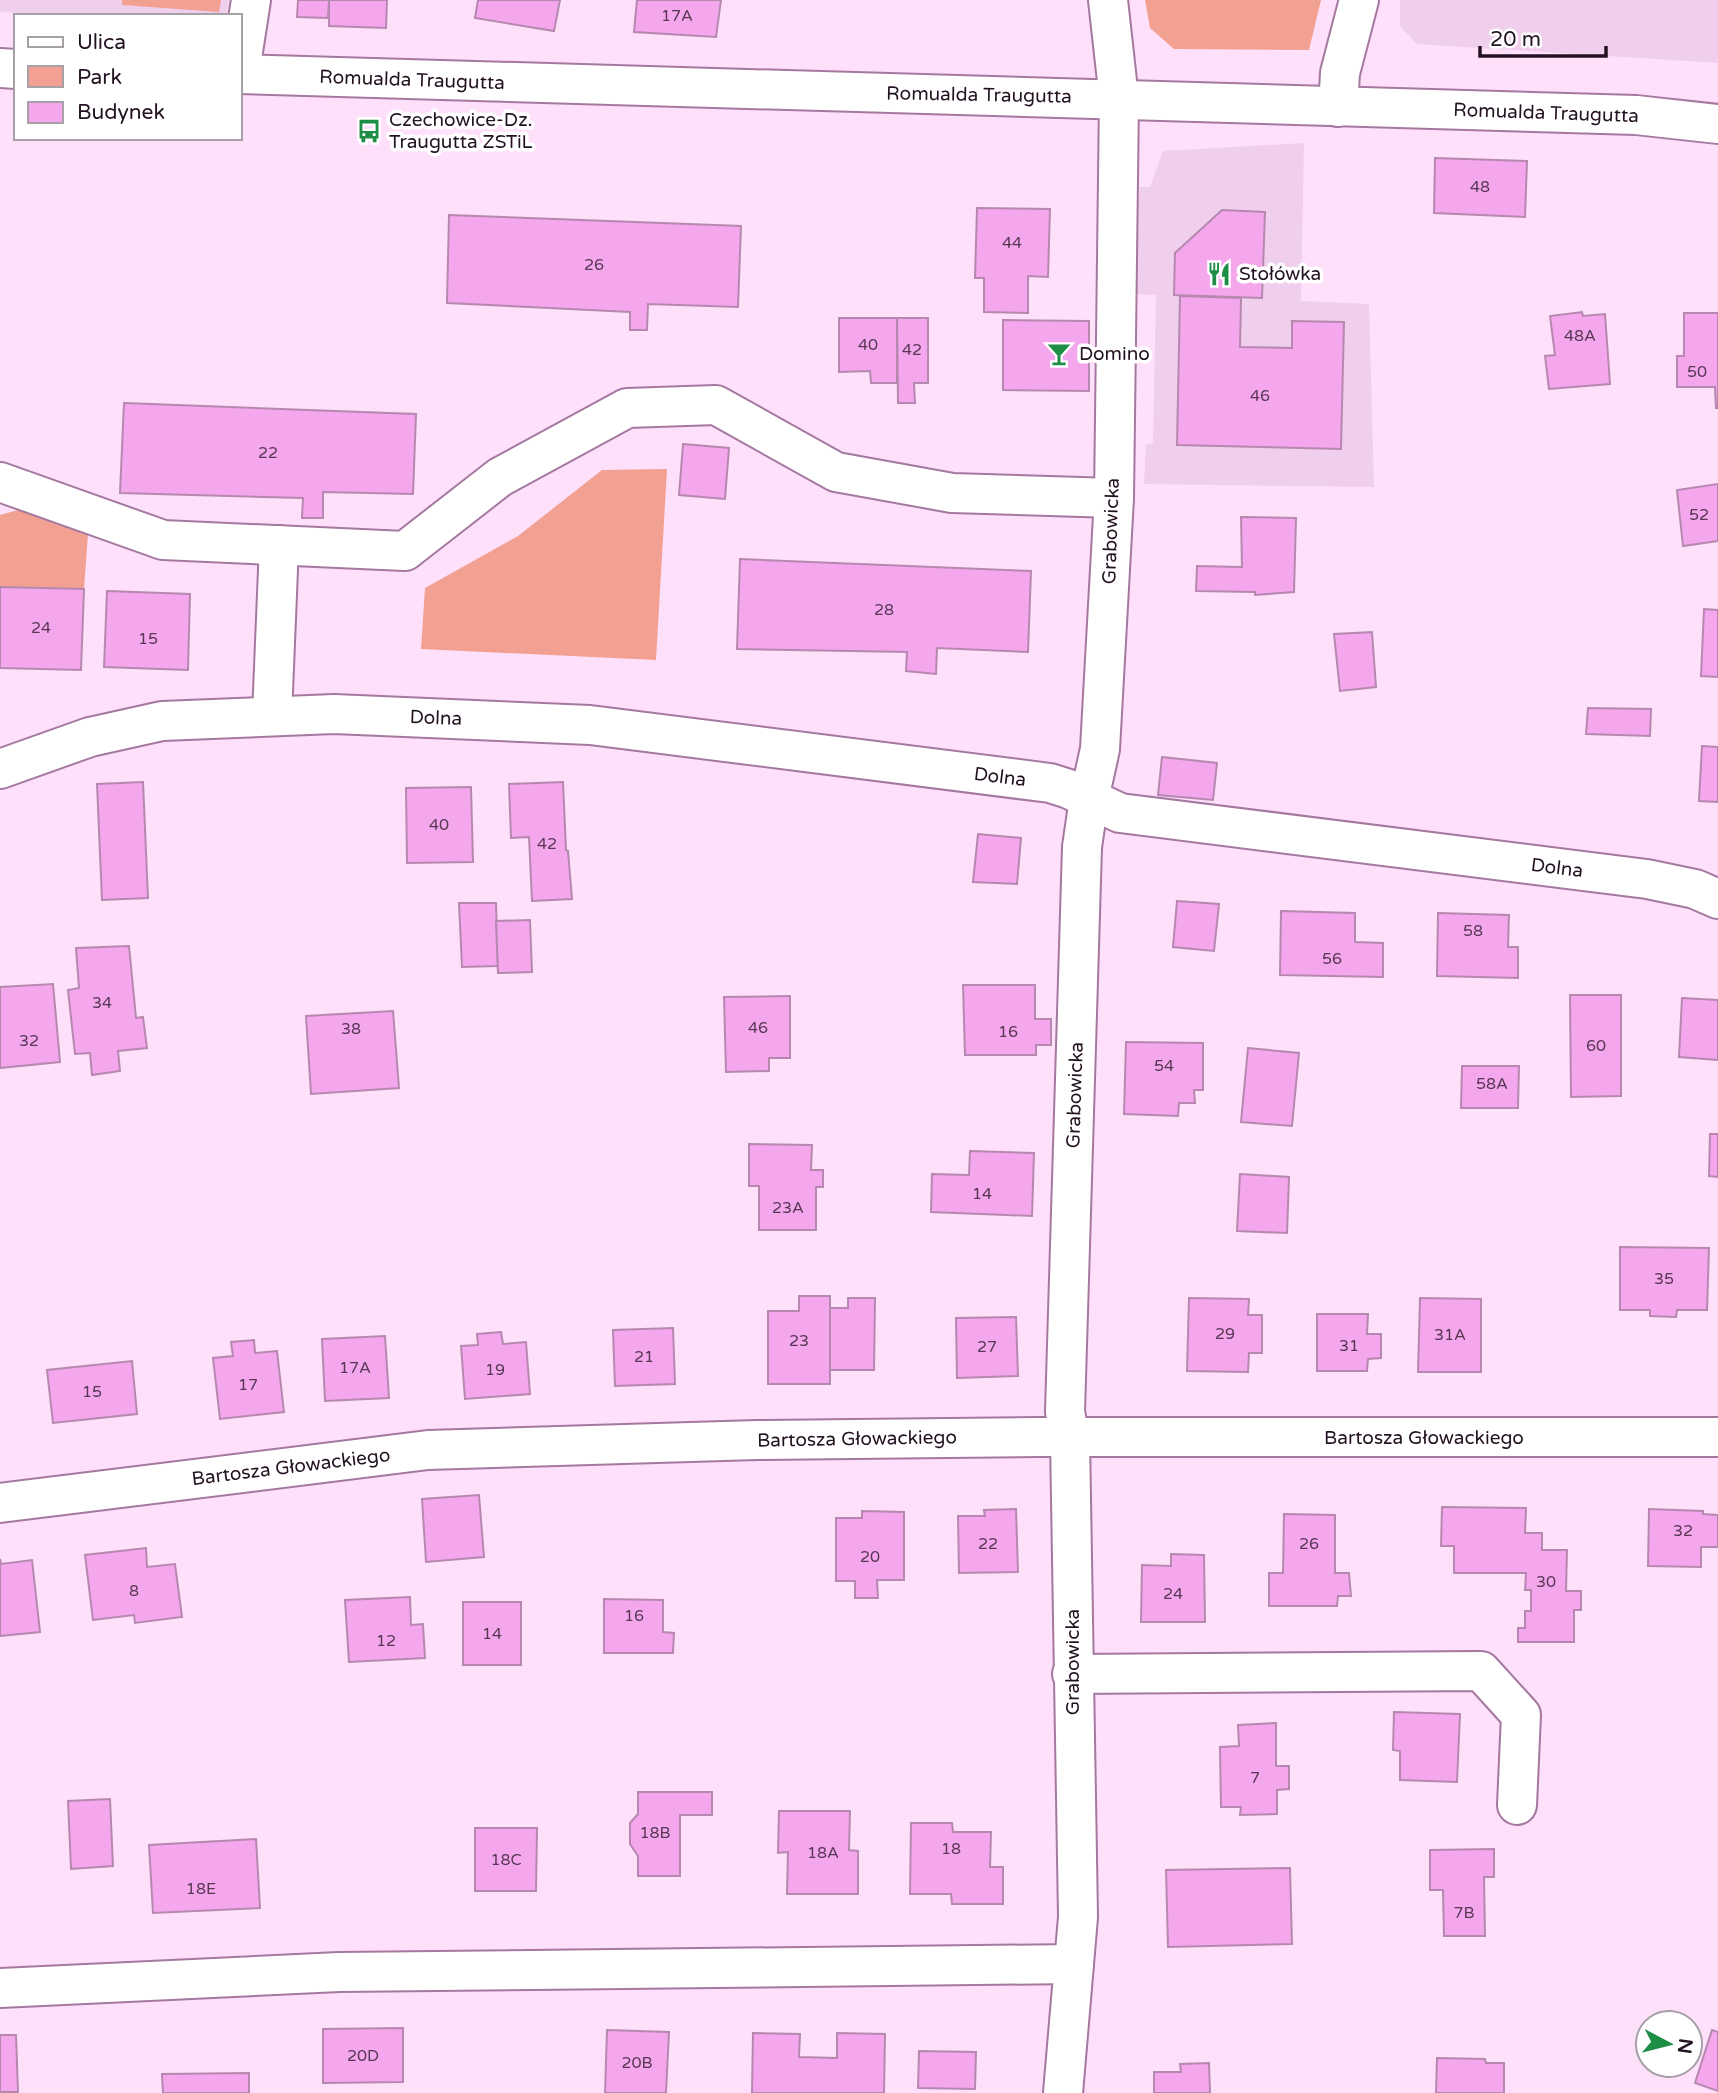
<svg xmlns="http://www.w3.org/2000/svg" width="1718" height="2093" font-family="'Varela Round',sans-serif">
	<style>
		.built { fill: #f0cfed }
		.green { fill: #f2a092 }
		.building { fill: #f4a7ec; stroke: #b688b0; stroke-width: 2 }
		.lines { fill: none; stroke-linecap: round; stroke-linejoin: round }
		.minor-casing { stroke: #a578a0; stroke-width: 42 }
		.minor { stroke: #fff; stroke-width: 38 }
		.labels { text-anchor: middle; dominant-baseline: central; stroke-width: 7; stroke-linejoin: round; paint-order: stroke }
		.number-label { font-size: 16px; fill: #573754 }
		.street-label { font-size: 19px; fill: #231222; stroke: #fff }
		.poi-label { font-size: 19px; fill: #231222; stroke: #fff; text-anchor: start }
	</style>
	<rect width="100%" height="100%" fill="#fee0fa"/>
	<!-- built -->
	<g class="built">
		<path d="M0,0H229L226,16H85L0,12Z"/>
		<path d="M1400,0H1718V63L1417,44L1400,26Z"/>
		<path d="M1304,143L1301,301L1369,304L1374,487L1144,484L1146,444L1153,443L1156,295L1136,294L1139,187H1150L1163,151Z"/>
	</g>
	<!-- green -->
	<g class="green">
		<path d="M122,0H221L219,12L122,5Z"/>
		<path d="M1145,0H1321L1309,50L1174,49L1150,28Z"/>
		<path d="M667,469L656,660L421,649L425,588L518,536L602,470Z"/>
		<path d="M26,508L88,534L84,589L0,587V515Z"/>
	</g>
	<!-- building -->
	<g class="building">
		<path d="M298,0H329L328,18L297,17Z"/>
		<path d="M329,0H387L386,28L329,26Z"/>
		<path d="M478,0H560L554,31L475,18Z"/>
		<path d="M637,0H721L716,37L634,32Z"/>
		<path d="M1435,158L1527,161L1525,217L1434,213Z"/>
		<path d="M977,208L1050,209L1048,277L1028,276V313L984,312V278H975Z"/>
		<path d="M1222,210L1265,212L1262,298L1174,295L1175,253Z"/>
		<path d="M449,215L741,226L738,307L648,304L647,330H630V312L447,303Z"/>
		<path d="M1180,296L1241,298L1240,347L1292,348V321L1344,322L1341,449L1177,445Z"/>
		<path d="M1582,312L1583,316L1605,314L1610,384L1549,389L1545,356L1555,355L1550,316Z"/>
		<path d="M1684,313H1718V408H1716L1715,387H1677V356H1684Z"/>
		<path d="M839,318H897V383H871L870,371L839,372Z"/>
		<path d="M897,318H928V383H914L915,403H898Z"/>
		<path d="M1003,320L1089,321V391L1003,390Z"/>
		<path d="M124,403L416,414L413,494L323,492V518H302L303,498L120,493Z"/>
		<path d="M683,444L729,448L725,499L679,495Z"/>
		<path d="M1718,484V541L1683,546L1677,490Z"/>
		<path d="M1241,517L1296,518L1294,592L1255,595V592L1196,591L1197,566L1242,567Z"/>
		<path d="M740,559L1031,571L1028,652L937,648L936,674L906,671L907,652L737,649Z"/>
		<path d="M0,587L84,589L81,670L0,668Z"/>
		<path d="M107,591L190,594L188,670L104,667Z"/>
		<path d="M1704,609L1718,610V677L1701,676Z"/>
		<path d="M1372,632L1376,687L1340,691L1334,634Z"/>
		<path d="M1588,708L1651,709L1650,736L1586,734Z"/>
		<path d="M1702,746L1718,747V802L1699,801Z"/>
		<path d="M1162,757L1217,763L1213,800L1158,795Z"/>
		<path d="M143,782L148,898L102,900L97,784Z"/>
		<path d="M563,782L566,850L568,851L572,899L532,901L529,837L511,838L509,784Z"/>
		<path d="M471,787L473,862L407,863L406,788Z"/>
		<path d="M978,834L1021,838L1017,884L973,882Z"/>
		<path d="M1177,901L1219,904L1214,951L1173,947Z"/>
		<path d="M459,903H496L498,966L462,967Z"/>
		<path d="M1281,911L1355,913V942L1383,943V977L1280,975Z"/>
		<path d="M1438,913L1509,915L1508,947H1518V978L1437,976Z"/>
		<path d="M530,920L532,972L498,973L496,921Z"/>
		<path d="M129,946L136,1018L143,1017L147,1048L118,1051L120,1071L92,1075L90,1053L75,1054L68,990L79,988L76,948Z"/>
		<path d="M53,984L60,1062L0,1068V987Z"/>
		<path d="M963,985H1035V1019H1051V1045H1036V1055H965Z"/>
		<path d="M1570,995H1621V1096L1571,1097Z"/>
		<path d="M790,996V1058H769V1071L726,1072L724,997Z"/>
		<path d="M1682,998L1718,1000V1060L1679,1057Z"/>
		<path d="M393,1011L399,1088L311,1094L306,1016Z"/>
		<path d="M1126,1042L1203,1043V1090H1194L1195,1103H1179L1178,1116L1124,1114Z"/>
		<path d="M1248,1048L1299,1053L1292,1126L1241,1122Z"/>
		<path d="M1462,1066H1519L1518,1108H1461Z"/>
		<path d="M1710,1134H1718V1177L1709,1176Z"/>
		<path d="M749,1144L812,1145L811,1170H823V1187H816V1230H759V1186H749Z"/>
		<path d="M970,1151L1034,1153L1032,1216L931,1212L932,1174L969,1175Z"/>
		<path d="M1240,1174L1289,1177L1287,1233L1237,1231Z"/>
		<path d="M1620,1247L1709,1248L1707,1310H1677L1676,1317L1650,1316V1310H1620Z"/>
		<path d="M799,1296H830V1384H768V1311H799Z"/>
		<path d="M848,1298H875L874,1370H830V1308H848Z"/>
		<path d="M1189,1298L1249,1299L1248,1315H1262V1353H1249L1248,1372L1187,1371Z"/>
		<path d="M1420,1298L1481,1299V1372H1418Z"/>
		<path d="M1317,1314H1368L1367,1334H1381V1358L1368,1359L1367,1371H1317Z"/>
		<path d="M1016,1317L1018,1376L957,1378L956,1318Z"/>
		<path d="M673,1328L675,1384L615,1386L613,1330Z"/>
		<path d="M501,1332L503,1344L526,1342L530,1394L465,1399L461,1346L478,1345L477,1334Z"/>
		<path d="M385,1336L389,1398L325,1401L322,1339Z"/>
		<path d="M254,1340L255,1353L277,1351L284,1412L220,1419L213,1358L233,1356L231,1342Z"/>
		<path d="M132,1361L137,1414L53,1423L47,1370Z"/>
		<path d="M479,1495L484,1557L426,1562L422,1499Z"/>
		<path d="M1442,1507L1526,1508L1525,1533H1542V1550H1567L1566,1591H1581V1610H1574V1642H1518V1628H1525V1611H1531V1590H1525L1526,1573H1454V1546H1441Z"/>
		<path d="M1016,1509L1018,1572L959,1573L958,1516H985L984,1510Z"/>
		<path d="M1649,1509L1703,1511V1514L1718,1515V1547H1701V1567L1648,1566Z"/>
		<path d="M862,1511L904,1512V1580H877L878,1598H855V1581H836V1518H862Z"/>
		<path d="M1284,1514L1335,1515V1573H1349L1351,1596H1338L1337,1606H1269V1573H1283Z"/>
		<path d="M146,1548L147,1567L175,1564L182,1617L135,1623L134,1615L93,1620L85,1555Z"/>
		<path d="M1171,1554L1204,1555L1205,1622H1141L1142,1565L1171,1566Z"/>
		<path d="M0,1559L1,1564L32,1560L40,1632L0,1636Z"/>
		<path d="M410,1597L411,1625L423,1624L425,1658L349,1662L345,1600Z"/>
		<path d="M604,1599L663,1600V1632L674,1633L673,1653H604Z"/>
		<rect x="463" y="1602" width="58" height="63"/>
		<path d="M1394,1712L1460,1714L1457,1782L1400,1780V1751L1393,1750Z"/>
		<path d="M1276,1723V1766H1289V1789L1277,1790V1814L1240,1815L1241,1807H1221L1220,1747L1239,1746L1238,1725Z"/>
		<path d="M638,1792H712V1815H680V1876H638V1856L630,1844V1823L638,1814Z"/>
		<path d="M110,1799L113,1866L71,1869L68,1801Z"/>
		<path d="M779,1811H850L849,1850L858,1851V1894H787L788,1852L778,1853Z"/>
		<path d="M911,1823H952L953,1832H991L990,1867H1003V1904H952L951,1894H910Z"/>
		<path d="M475,1828H537L536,1891H475Z"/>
		<path d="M256,1839L260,1908L153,1913L149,1845Z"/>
		<path d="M1494,1849V1877H1484L1485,1936H1444L1443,1890H1430V1850Z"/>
		<path d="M1290,1868L1292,1944L1168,1947L1166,1870Z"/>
		<path d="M403,2028V2082L323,2083V2029Z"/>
		<path d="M607,2030L669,2032L666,2093H605Z"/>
		<path d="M1712,2030L1718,2032V2091L1695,2083Z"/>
		<path d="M753,2033L800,2034L799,2057L837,2058V2033L885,2034L884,2093H752Z"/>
		<path d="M0,2035H16L18,2092H0Z"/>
		<path d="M919,2051L976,2052L975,2089L918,2088Z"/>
		<path d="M1437,2058L1485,2059L1486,2063H1504V2093H1436Z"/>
		<path d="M1209,2063L1210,2093H1154V2072H1181L1180,2064Z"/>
		<path d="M249,2073V2093H163L162,2074Z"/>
	</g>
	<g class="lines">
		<!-- minor casing -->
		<g class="minor-casing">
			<g id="minor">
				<path d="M0,68L16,69"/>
				<path d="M240,74L1636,115L1718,124"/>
				<path d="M245,74L242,58L251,0"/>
				<path d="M1338,107L1340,73L1359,0"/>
				<path d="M0,482L163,540L405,551L500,477L627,408L716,405L836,472L952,493L1114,498"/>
				<path d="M272,716L279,545"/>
				<path d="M0,769L90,737L162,721L334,714L590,725L1050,783L1069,789L1120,813L1647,879L1695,889L1718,899"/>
				<path d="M0,1503L428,1450L757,1440L1040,1437H1718"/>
				<path d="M1072,1674L1481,1671L1521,1715L1517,1805"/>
				<path d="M0,1988L339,1972L1074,1964"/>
				<path d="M1063,2093L1078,1917L1070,1438L1065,1412L1082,847L1089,799L1100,749L1114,498L1119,99L1108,0"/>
			</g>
		</g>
		<!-- minor -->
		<use href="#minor" class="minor"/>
	</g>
	<!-- icons -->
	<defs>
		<g id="bus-bare" transform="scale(1.89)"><path d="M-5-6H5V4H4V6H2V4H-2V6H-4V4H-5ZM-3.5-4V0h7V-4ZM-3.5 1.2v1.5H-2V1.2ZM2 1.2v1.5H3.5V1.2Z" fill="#1e8d46" stroke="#fff" stroke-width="2.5" paint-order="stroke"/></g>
		<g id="restaurant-bare" transform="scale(1.89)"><path d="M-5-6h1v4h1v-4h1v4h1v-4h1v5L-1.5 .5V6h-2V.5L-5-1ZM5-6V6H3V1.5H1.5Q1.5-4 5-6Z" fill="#1e8d46" stroke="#fff" stroke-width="2.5" paint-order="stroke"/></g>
		<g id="bar-bare" transform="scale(1.89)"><path d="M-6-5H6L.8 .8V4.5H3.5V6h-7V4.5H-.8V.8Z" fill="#1e8d46" stroke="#fff" stroke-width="2.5" paint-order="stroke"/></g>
	</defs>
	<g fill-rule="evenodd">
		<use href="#bus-bare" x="369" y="131"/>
		<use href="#restaurant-bare" x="1219" y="274"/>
		<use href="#bar-bare" x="1059" y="354"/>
	</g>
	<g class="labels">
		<!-- number labels -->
		<g class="number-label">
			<text x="677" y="16">17A</text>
			<text x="1480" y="187">48</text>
			<text x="1012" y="243">44</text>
			<text x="594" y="265">26</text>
			<text x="1580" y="336">48A</text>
			<text x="868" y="345">40</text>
			<text x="912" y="350">42</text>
			<text x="1697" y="372">50</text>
			<text x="1260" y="396">46</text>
			<text x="268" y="453">22</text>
			<text x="1699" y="515">52</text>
			<text x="884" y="610">28</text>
			<text x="41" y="628">24</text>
			<text x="148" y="639">15</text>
			<text x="439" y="825">40</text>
			<text x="547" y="844">42</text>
			<text x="1473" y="931">58</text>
			<text x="1332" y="959">56</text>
			<text x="102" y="1003">34</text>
			<text x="758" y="1028">46</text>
			<text x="351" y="1029">38</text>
			<text x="1008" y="1032">16</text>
			<text x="29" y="1041">32</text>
			<text x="1596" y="1046">60</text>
			<text x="1164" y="1066">54</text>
			<text x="1492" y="1084">58A</text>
			<text x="982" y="1194">14</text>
			<text x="788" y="1208">23A</text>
			<text x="1664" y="1279">35</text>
			<text x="1225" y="1334">29</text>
			<text x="1450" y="1335">31A</text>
			<text x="799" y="1341">23</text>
			<text x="1349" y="1346">31</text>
			<text x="987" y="1347">27</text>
			<text x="644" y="1357">21</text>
			<text x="355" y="1368">17A</text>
			<text x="495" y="1370">19</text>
			<text x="248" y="1385">17</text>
			<text x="92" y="1392">15</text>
			<text x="1683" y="1531">32</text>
			<text x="988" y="1544">22</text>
			<text x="1309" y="1544">26</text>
			<text x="870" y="1557">20</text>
			<text x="1546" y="1582">30</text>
			<text x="134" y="1591">8</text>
			<text x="1173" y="1594">24</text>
			<text x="634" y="1616">16</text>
			<text x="492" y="1634">14</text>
			<text x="386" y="1641">12</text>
			<text x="1255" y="1778">7</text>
			<text x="655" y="1833">18B</text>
			<text x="951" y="1849">18</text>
			<text x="823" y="1853">18A</text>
			<text x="506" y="1860">18C</text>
			<text x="201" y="1889">18E</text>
			<text x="1464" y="1913">7B</text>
			<text x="363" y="2056">20D</text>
			<text x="637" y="2063">20B</text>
		</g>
		<!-- street labels -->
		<g class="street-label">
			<text transform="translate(412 80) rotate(2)">Romualda Traugutta</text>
			<text transform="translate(979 95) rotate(1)">Romualda Traugutta</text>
			<text transform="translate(1546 113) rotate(2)">Romualda Traugutta</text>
			<text transform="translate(1111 531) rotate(-88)">Grabowicka</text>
			<text transform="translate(436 718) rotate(2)">Dolna</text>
			<text transform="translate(1000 777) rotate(7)">Dolna</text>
			<text transform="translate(1557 868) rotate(7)">Dolna</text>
			<text transform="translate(1075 1095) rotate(-88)">Grabowicka</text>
			<text x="1424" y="1438">Bartosza Głowackiego</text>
			<text transform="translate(857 1439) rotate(-1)">Bartosza Głowackiego</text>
			<text transform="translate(291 1467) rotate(-7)">Bartosza Głowackiego</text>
			<text transform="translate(1073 1662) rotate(-90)">Grabowicka</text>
		</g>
		<!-- poi labels -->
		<g class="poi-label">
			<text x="389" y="120">Czechowice-Dz.<tspan x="389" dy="22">Traugutta ZSTiL</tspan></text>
			<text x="1239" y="274">Stołówka</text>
			<text x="1079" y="354">Domino</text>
		</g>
	</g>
	<!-- legend -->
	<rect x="14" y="14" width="228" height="126" fill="#ffffff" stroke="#a7a0a7" stroke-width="2"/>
	<rect x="28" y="37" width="35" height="10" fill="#ffffff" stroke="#a7a0a7" stroke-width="2"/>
	<text x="77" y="49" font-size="21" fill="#231222">Ulica</text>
	<rect x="28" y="66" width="35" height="21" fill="#f2a092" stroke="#a7a0a7" stroke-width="2"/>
	<text x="77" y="84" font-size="21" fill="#231222">Park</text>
	<rect x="28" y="102" width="35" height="21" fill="#f4a7ec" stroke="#a7a0a7" stroke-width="2"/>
	<text x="77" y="119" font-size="21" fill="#231222">Budynek</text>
	<!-- north arrow -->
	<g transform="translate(1669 2044) rotate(97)"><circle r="33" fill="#ffffff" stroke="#a7a0a7" stroke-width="2"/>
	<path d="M0-5L12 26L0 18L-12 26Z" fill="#1e8d46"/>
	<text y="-10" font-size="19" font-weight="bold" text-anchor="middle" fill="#231222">N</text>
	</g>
	<!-- scale -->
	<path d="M1480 46v10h126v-10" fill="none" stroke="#231222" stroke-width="3.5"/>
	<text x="1490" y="46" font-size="21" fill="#231222" stroke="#ffffff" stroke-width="5" paint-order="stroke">20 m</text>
</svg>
